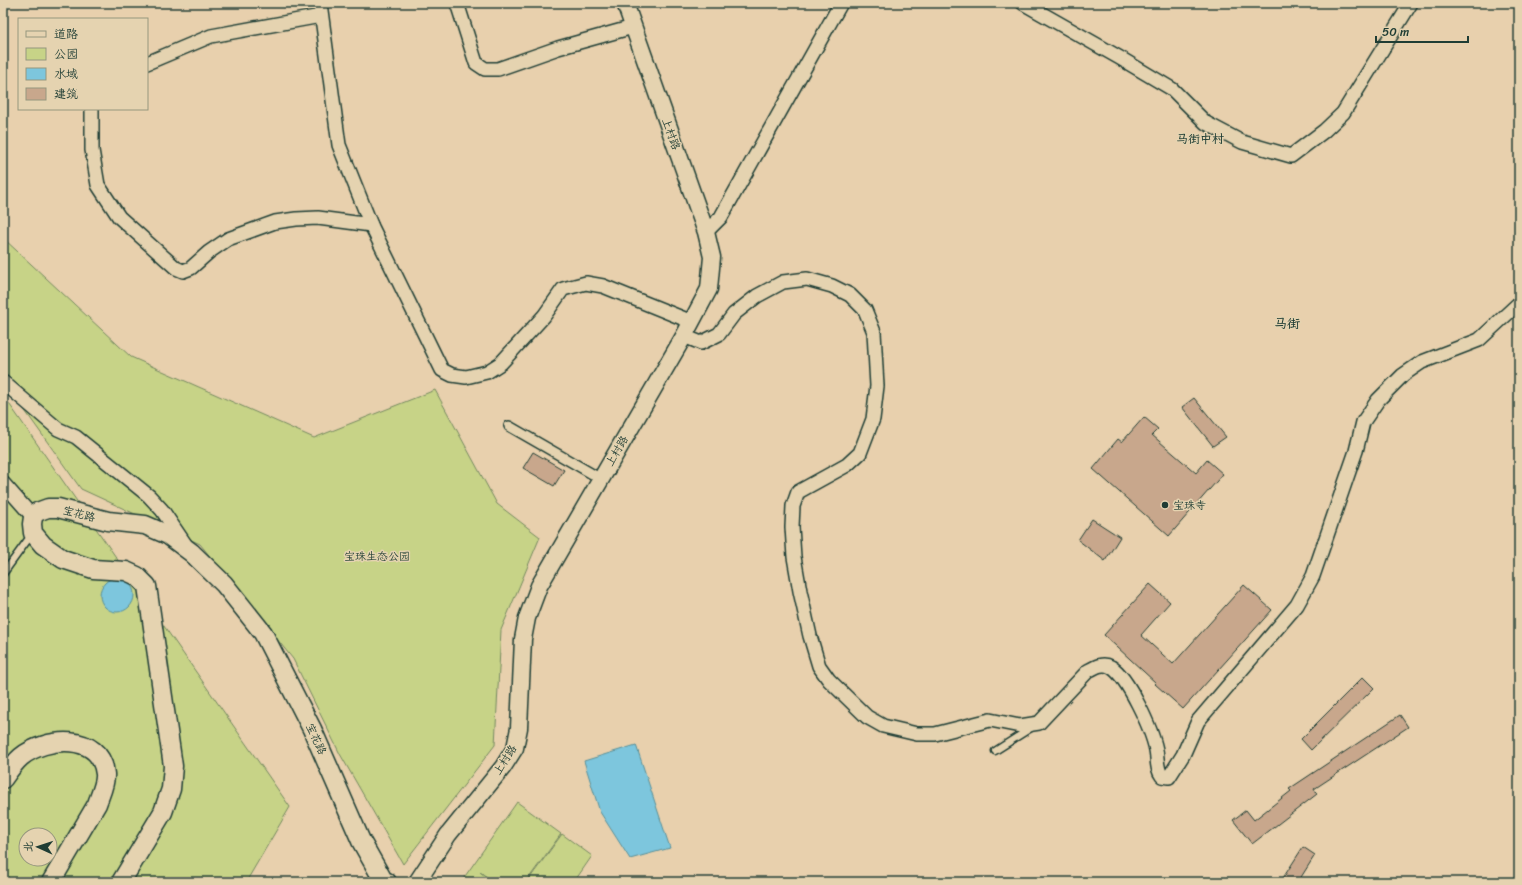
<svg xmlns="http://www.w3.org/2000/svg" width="1522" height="885" font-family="Sriracha,'LXGW WenKai TC',sans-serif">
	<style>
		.green { fill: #c7d387; stroke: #73885e; fill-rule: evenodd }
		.water { fill: #7dc6dd; stroke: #578f99 }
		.building { fill: #c8a78c; stroke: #1f3d34 }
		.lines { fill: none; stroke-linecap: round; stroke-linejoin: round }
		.service-casing { stroke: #1f3d34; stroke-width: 9 }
		.pedestrian-casing { stroke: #1f3d34; stroke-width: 12 }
		.minor-casing { stroke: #1f3d34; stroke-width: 16 }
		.tertiary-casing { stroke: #1f3d34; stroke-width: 19 }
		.secondary-casing { stroke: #1f3d34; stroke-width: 21 }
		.service { stroke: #e5d3b0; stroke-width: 6 }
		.pedestrian { stroke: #e5d3b0; stroke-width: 9 }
		.minor { stroke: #e5d3b0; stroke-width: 13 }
		.tertiary { stroke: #e5d3b0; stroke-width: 16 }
		.secondary { stroke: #e5d3b0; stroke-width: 18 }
		.poi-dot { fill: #1f3d34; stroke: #e5d3b0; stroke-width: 1.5 }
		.labels { text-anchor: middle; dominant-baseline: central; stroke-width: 3; stroke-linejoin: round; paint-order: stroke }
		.street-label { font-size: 11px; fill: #1f3d34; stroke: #e5d3b0 }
		.poi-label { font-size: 11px; fill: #1f3d34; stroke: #e5d3b0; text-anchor: start }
		.park-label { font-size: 11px; fill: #274438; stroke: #e5d3b0 }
		.neighbourhood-label { font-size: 12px; font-weight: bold; fill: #1f3d34; stroke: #e5d3b0 }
		.quarter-label { font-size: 13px; font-weight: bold; fill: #1f3d34; stroke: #e5d3b0 }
	</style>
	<rect width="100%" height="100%" fill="#e8d0ad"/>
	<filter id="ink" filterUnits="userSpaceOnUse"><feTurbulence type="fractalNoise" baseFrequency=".025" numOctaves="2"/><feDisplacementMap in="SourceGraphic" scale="8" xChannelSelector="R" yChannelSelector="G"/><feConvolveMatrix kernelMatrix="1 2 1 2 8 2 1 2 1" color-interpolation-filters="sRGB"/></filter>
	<g filter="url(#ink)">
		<!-- green -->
		<g class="green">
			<path d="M3,238L131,357L314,438L435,390L497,504L540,537L501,630L495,745L403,864L340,754L293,659L200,544L81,489L3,380Z"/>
			<path d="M3,395L290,807L246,882H3ZM26,835H50V859H26Z"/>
			<path d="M517,802L561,834L526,882H494L480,872L493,882H461Z"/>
			<path d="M562,834L592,856L574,882H527Z"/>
		</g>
		<!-- water -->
		<g class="water">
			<circle cx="117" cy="595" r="17"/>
			<path d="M636,745L670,848L630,859L600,812L584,761Z"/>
		</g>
		<!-- building -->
		<g class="building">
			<path d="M1194,398L1226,437L1213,446L1182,407Z"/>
			<path d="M1144,417L1158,429L1152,435L1196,473L1207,460L1223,474L1169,536L1093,469L1118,439L1122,442Z"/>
			<path d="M533,452L564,470L554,486L523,468Z"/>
			<path d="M1092,519L1120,537L1105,561L1078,540Z"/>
			<path d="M1150,584L1170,602L1141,635L1173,664L1244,585L1272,610L1183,709L1155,684L1156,683L1104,635Z"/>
			<path d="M1363,677L1374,688L1311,750L1301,739Z"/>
			<path d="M1400,715L1408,727L1314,789L1317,794L1252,844L1233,820L1246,810L1254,820L1291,791L1289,789Z"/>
			<path d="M1303,847L1315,855L1298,882H1290L1283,878Z"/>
		</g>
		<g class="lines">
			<!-- service casing -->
			<g class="service-casing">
				<g id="service">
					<path d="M3,574L32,534"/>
					<path d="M995,751L1031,728"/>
				</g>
			</g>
			<!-- pedestrian casing -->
			<g class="pedestrian-casing">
				<path id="pedestrian" d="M509,426L601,479"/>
			</g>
			<!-- minor casing -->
			<g class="minor-casing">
				<g id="minor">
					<path d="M320,3L339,145L371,225L442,370L452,375L466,377L487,372L501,363L544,316L563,289L586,283L603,286L692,322"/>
					<path d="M457,3L476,63L485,69H498L558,48L633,27"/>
					<path d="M1023,3L1120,58L1172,89L1206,123L1242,142L1291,156L1324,131L1343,113L1411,3"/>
					<path d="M147,63L211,36L321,16"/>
					<path d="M92,109V150L98,185L119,217L176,268L183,271L191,268L209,252L228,239L275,222L296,219L318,218L371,225"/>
					<path d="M706,232L721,217L841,3"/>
					<path d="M684,336L701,343L719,334L734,314L757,296L783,282L807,279L832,286L850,295L865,310L874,332L877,386L873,419L860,453L847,465L798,492L793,506L792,527L794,557L800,591L810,636L819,666L829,680L867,717L883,726L917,734H935L990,720L1020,726L1039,723L1088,671C1095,667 1103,662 1111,667C1128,677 1152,730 1156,750C1158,760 1156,768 1162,776L1169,777L1183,755L1198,721L1297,605L1313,576L1356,451L1363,422L1378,400L1403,375L1422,362L1479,340L1519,303"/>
					<path d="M3,382L58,429L76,437L149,496L162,510L185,544"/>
					<path d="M3,483L33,517"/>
				</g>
			</g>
			<!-- tertiary casing -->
			<g class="tertiary-casing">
				<path id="tertiary" d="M417,882L448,835L503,767L515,748L519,728L523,639L527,618L539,586L684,336L709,289L712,257L706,232L625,3"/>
			</g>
			<!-- secondary casing -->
			<g class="secondary-casing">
				<g id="secondary">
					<path d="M3,779C8,772 14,763 21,757C45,737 101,732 105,774C106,783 100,795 97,804L51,882"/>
					<path d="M121,882L163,812L171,789L173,766L147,586L137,576L126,571L93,569L63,559L43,545L33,533L32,524L33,517L37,512L48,508H58L108,521L145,525L168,535L192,553L224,584L263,633L312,729L361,841L383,880L387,882"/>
				</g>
			</g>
			<!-- service -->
			<use href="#service" class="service"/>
			<!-- pedestrian -->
			<use href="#pedestrian" class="pedestrian"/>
			<!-- minor -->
			<use href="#minor" class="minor"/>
			<!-- tertiary -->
			<use href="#tertiary" class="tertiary"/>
			<!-- secondary -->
			<use href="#secondary" class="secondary"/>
		</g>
	</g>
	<!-- markers -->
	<circle class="poi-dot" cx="1165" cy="505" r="4"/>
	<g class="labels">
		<!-- street labels -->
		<g class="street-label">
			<text transform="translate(671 134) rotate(70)">上村路</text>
			<text transform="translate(617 451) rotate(-60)">上村路</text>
			<text transform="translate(79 514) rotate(14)">宝花路</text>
			<text transform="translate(316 739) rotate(65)">宝花路</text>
			<text transform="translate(505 760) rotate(-58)">上村路</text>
		</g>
		<!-- poi labels -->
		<g class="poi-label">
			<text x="1173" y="505">宝珠寺</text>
		</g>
		<!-- park labels -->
		<g class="park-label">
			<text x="377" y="556">宝珠生态公园</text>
		</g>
		<!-- neighbourhood labels -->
		<g class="neighbourhood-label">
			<text x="1200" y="139">马街中村</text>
		</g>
		<!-- quarter labels -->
		<g class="quarter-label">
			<text x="1287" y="323">马街</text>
		</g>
	</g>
	<!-- margin -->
	<rect width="1522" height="885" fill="none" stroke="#e5d3b0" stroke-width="16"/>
	<rect x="8" y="8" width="1506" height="869" fill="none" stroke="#1f3d34" stroke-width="1.5" filter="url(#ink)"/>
	<!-- legend -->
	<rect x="18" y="18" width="130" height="92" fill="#e5d3b0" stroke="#96977e"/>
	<rect x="26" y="31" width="20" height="6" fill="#e5d3b0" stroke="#96977e"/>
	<text x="54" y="38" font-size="12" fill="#1f3d34">道路</text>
	<rect x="26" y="48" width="20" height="12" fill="#c7d387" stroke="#96977e"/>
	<text x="54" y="58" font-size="12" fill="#1f3d34">公园</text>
	<rect x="26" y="68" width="20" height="12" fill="#7dc6dd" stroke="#96977e"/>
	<text x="54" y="78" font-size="12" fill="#1f3d34">水域</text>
	<rect x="26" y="88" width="20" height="12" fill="#c8a78c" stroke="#96977e"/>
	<text x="54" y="98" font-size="12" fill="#1f3d34">建筑</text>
	<!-- north arrow -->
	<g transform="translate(38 847) rotate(273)"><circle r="19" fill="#e5d3b0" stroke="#96977e"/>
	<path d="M0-3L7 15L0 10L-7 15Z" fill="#1f3d34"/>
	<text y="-6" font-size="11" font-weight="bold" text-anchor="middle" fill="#1f3d34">北</text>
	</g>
	<!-- scale -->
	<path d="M1376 36v6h92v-6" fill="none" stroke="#1f3d34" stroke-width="2"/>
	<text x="1382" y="36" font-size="12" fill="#1f3d34" stroke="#e5d3b0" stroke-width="3" paint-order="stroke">50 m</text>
</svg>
